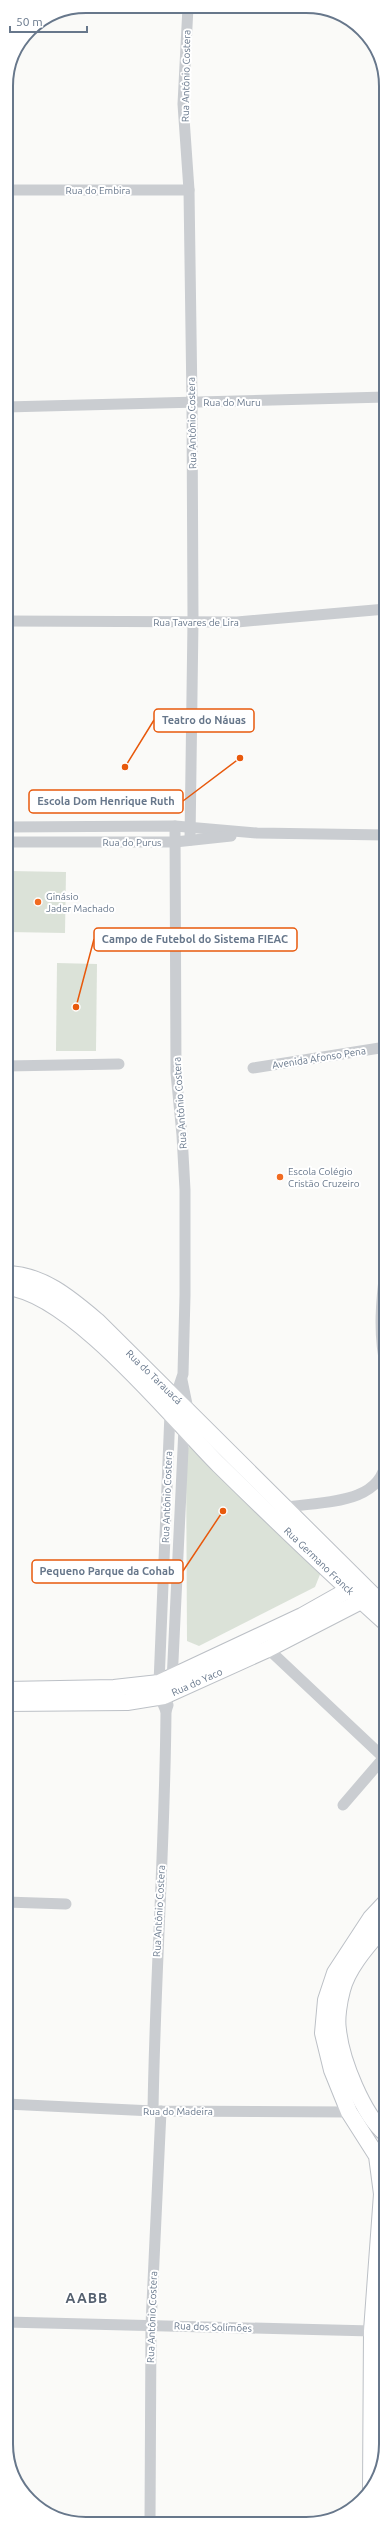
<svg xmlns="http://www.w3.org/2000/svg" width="392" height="2530" font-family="Ubuntu,sans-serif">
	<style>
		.green { fill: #dbe2d8 }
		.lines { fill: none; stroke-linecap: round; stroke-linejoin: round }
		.secondary-casing { stroke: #bcc0c6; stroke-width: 18 }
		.street { stroke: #cacdd1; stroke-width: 11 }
		.secondary { stroke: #fff; stroke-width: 16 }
		.poi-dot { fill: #f16b21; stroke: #fff; stroke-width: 1.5 }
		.labels { text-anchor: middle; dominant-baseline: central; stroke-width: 4; stroke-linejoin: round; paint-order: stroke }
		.street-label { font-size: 10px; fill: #67778b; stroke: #fff }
		.poi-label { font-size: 10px; fill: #67778b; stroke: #fff; text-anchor: start }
		.district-label { font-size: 14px; font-weight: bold; letter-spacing: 1px; fill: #556170; stroke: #fff }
		.rim { fill: none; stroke: #67778b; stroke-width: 2 }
		.leader { fill: none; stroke: #e8590c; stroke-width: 1.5 }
		.callout-dot { fill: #e8590c; stroke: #fff; stroke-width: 1.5 }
		.callout { fill: #fff; stroke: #e8590c; stroke-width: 1.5 }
		.callout-label { font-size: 11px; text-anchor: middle; font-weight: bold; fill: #67778b }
	</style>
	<rect width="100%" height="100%" fill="#fafaf8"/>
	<!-- green -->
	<g class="green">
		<path d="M10,871L66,872L65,933L9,932Z"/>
		<path d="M57,963L97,964L96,1051H56Z"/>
		<path d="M192,1442L321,1572L315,1587L199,1646L187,1641L186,1451Z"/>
	</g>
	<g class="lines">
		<!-- secondary casing -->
		<g class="secondary-casing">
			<g id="secondary">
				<path d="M6,1274C42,1274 71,1299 97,1321L386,1608"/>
				<path d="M6,1287C71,1292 172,1418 219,1465C274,1519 329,1572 386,1623"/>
				<path d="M6,1690L114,1688L159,1683L302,1616L357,1585"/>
				<path d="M6,1703L127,1702L164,1696L268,1649L369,1597"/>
				<path d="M386,1924C370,1943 348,1966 342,1990C339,2001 336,2019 338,2030C341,2060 363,2115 386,2134"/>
				<path d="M371,2489L372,2331L382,2194L377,2156L349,2112L332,2070L323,2033L326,2000L335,1973L371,1918L386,1902"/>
			</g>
		</g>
		<!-- street -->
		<g class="street">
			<path d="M188,7L183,104L189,190L192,402L193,621L190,840"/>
			<path d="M6,190H189"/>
			<path d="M6,407L386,397"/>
			<path d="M6,464L7,77"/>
			<path d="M6,621L237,622L386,609"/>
			<path d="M6,827L175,826L257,833L386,835"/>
			<path d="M6,842H175L231,836"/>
			<path d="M6,1066L119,1064"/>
			<path d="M253,1068L386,1047"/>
			<path d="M386,1265C381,1299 378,1335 386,1368"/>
			<path d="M281,1508C316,1501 381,1507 386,1460"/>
			<path d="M264,1645L383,1757"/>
			<path d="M172,1682L184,1428L188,1409L182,1380"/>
			<path d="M166,1711L160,1697L159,1683L170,1413L183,1374L185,1295V1190L182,1135L176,1073L175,826"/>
			<path d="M343,1805L386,1755"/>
			<path d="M6,1902L66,1904"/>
			<path d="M6,2104L153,2111L349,2112"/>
			<path d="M153,2111C155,1978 165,1845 166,1711L168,1705"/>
			<path d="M6,2322L372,2331"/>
			<path d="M374,2341H386"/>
			<path d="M150,2522L151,2325L161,2111"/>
		</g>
		<!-- secondary -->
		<use href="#secondary" class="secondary"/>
	</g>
	<!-- markers -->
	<g class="poi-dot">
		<circle cx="38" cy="902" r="4"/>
		<circle cx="280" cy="1177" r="4"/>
	</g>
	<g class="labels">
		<!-- street labels -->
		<g class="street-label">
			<text transform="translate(186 76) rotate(-89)">Rua Antônio Costera</text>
			<text x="98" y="190">Rua do Embira</text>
			<text x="232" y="402">Rua do Muru</text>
			<text transform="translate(192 423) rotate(-91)">Rua Antônio Costera</text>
			<text x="196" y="622">Rua Tavares de Lira</text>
			<text x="132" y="842">Rua do Purus</text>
			<text transform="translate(319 1058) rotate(-9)">Avenida Afonso Pena</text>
			<text transform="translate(180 1103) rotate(-94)">Rua Antônio Costera</text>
			<text transform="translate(154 1377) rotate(44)">Rua do Tarauacá</text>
			<text transform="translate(167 1497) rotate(-88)">Rua Antônio Costera</text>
			<text transform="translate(319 1561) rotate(44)">Rua Germano Franck</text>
			<text transform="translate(197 1682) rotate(-24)">Rua do Yaco</text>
			<text transform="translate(159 1911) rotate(-87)">Rua Antônio Costera</text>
			<text x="178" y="2111">Rua do Madeira</text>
			<text transform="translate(152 2317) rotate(-88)">Rua Antônio Costera</text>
			<text transform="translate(213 2327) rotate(2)">Rua dos Solimões</text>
		</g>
		<!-- poi labels -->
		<g class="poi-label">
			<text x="46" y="896">Ginásio<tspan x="46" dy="12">Jader Machado</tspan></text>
			<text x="288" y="1171">Escola Colégio<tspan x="288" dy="12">Cristão Cruzeiro</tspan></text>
		</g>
		<!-- district labels -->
		<g class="district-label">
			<text x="87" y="2298">AABB</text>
		</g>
	</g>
	<!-- crop -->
	<path d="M0 0H392V2530H0ZM86 13H306A73 73 0 0 1 379 86V2444A73 73 0 0 1 306 2517H86A73 73 0 0 1 13 2444V86A73 73 0 0 1 86 13Z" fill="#fff" fill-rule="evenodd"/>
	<path class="rim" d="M86 13H306A73 73 0 0 1 379 86V2444A73 73 0 0 1 306 2517H86A73 73 0 0 1 13 2444V86A73 73 0 0 1 86 13Z"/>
	<!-- callouts -->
	<path class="leader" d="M125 767L154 720M240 758L183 801M76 1007L94 939M223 1511L183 1571"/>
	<g class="callout-dot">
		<circle cx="125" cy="767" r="4"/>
		<circle cx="240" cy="758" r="4"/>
		<circle cx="76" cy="1007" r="4"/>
		<circle cx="223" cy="1511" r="4"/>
	</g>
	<g class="callout">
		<rect x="154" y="709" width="100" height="23" rx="4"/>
		<rect x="29" y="790" width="154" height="23" rx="4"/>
		<rect x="94" y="928" width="203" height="23" rx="4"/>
		<rect x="32" y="1560" width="151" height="23" rx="4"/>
	</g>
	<g class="callout-label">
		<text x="204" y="724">Teatro do Náuas</text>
		<text x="106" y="805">Escola Dom Henrique Ruth</text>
		<text x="195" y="943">Campo de Futebol do Sistema FIEAC</text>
		<text x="107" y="1575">Pequeno Parque da Cohab</text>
	</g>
	<!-- scale -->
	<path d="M10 26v6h77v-6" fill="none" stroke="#67778b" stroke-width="2"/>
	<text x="16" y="26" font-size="12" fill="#67778b" stroke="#ffffff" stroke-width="3" paint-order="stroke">50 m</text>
</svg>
